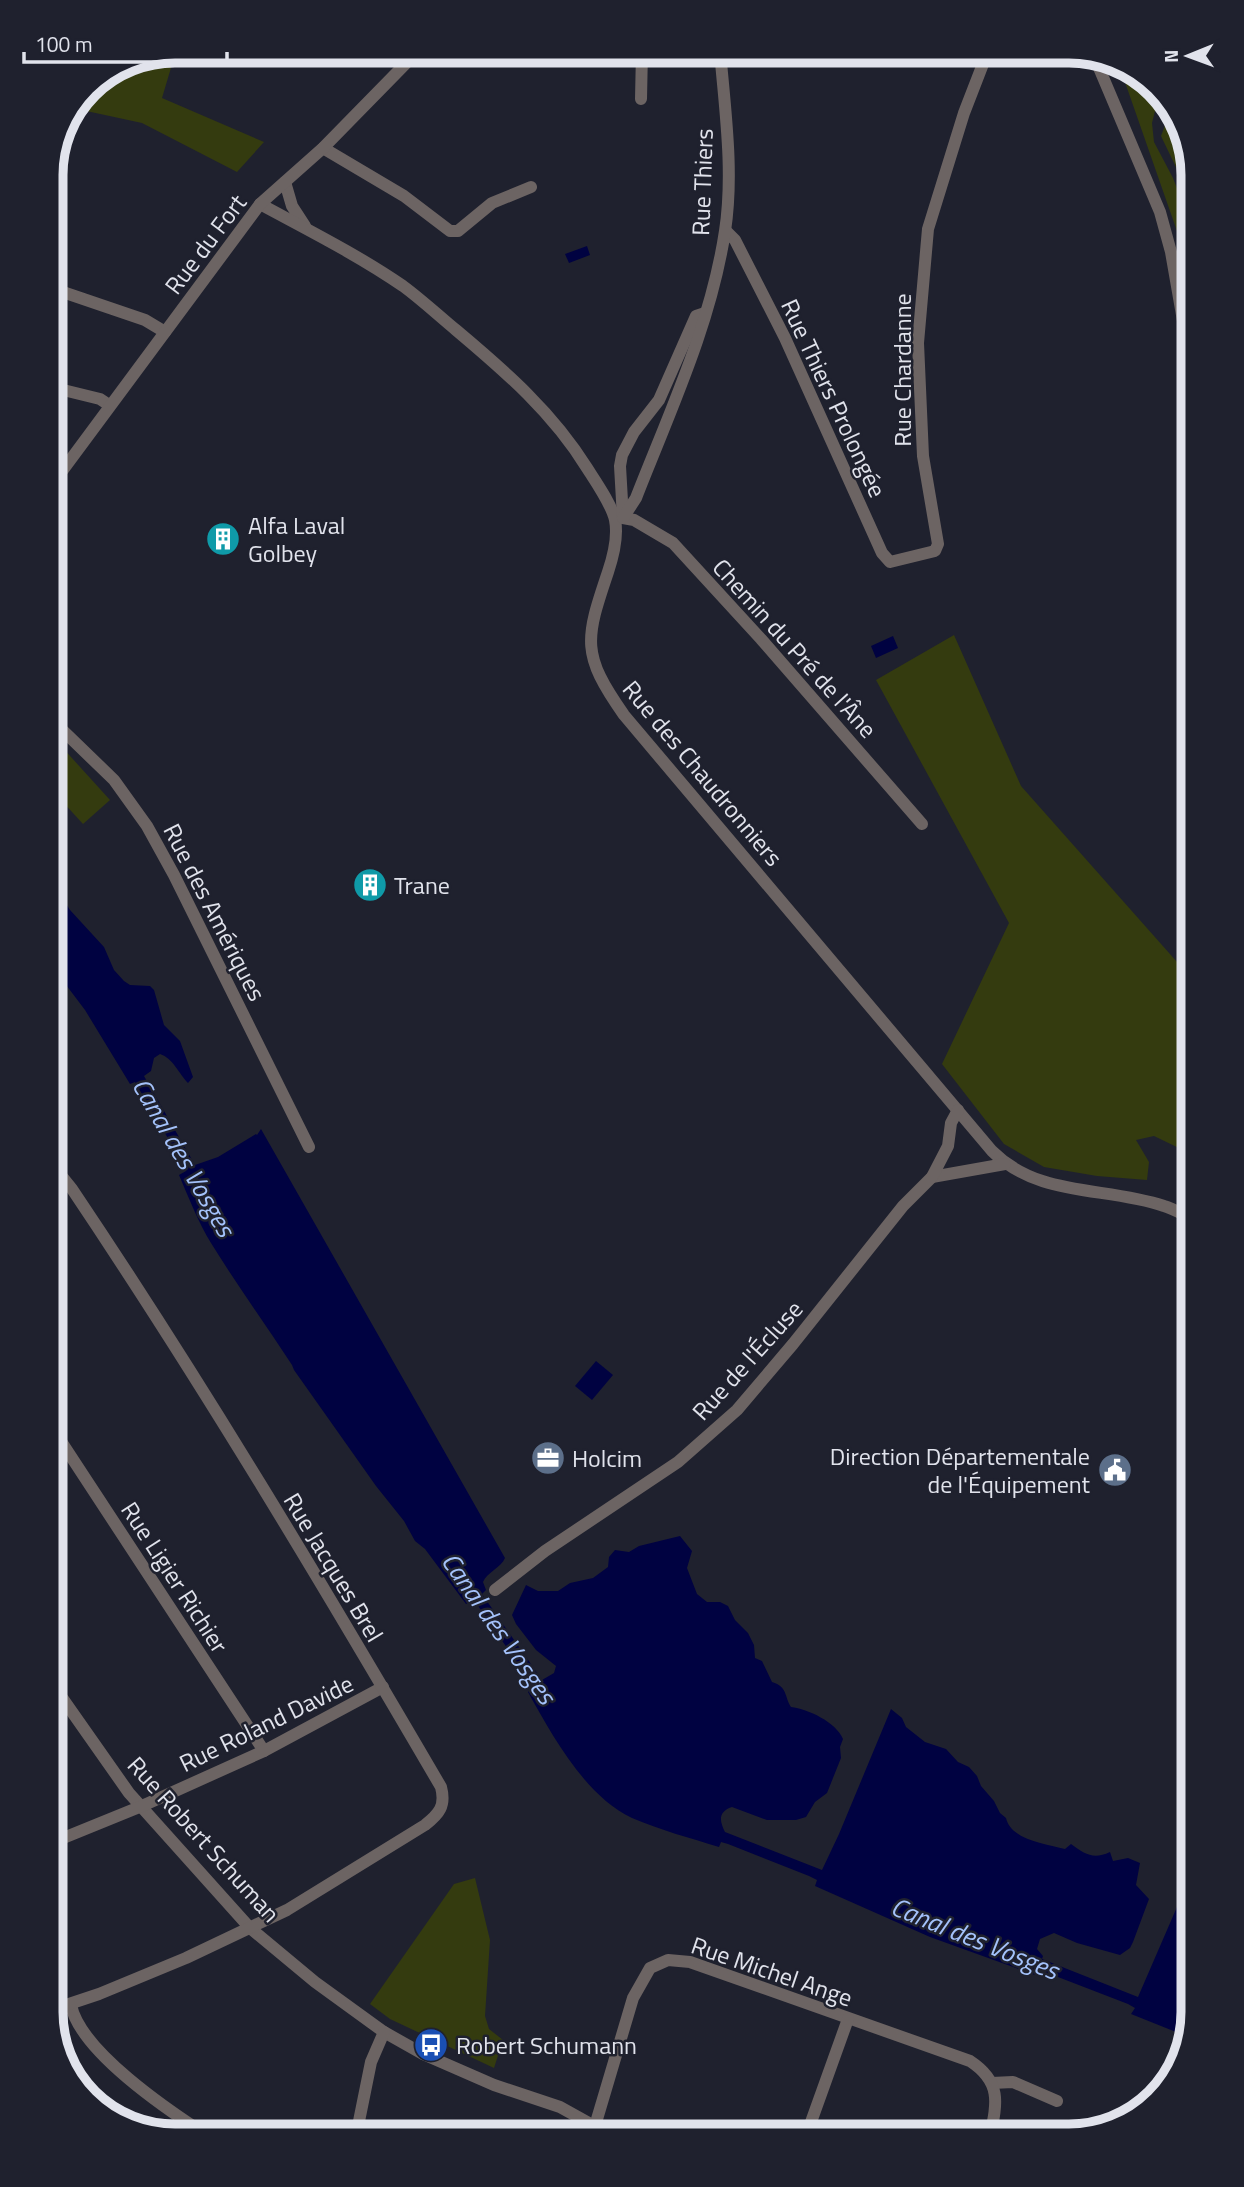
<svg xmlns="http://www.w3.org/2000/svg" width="1244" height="2187" font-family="'Titillium Web',sans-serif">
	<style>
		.green { fill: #343b0f }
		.water { fill: #000241 }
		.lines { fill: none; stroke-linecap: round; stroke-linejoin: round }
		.minor { stroke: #6c6463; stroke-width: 12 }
		.labels { text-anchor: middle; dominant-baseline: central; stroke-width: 5; stroke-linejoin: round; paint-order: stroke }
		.street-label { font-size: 24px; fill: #e1e3ec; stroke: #1f212e }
		.poi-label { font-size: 24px; fill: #e1e3ec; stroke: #1f212e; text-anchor: start }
		.water-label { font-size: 26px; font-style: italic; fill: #a4c2fb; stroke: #1f212e }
		.rim { fill: none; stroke: #e1e3ec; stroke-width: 9 }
	</style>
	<rect width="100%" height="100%" fill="#1f212e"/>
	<!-- green -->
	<g class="green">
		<path d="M176,51L162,98L264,142L237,172L142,123L77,109L87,87L128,60Z"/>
		<path d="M1119,65L1138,72L1159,95L1152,123L1154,142L1173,178L1181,199L1186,232L1178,234Z"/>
		<path d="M1175,114L1181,120L1185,137L1178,139L1193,194V231L1189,200L1184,184L1161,136L1167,120Z"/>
		<path d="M954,635L1021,786L1193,980V1163L1185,1151L1154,1136L1136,1140L1149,1162L1147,1180L1097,1176L1044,1167L1004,1144L942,1064L1009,923L876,680Z"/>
		<path d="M61,746L110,800L83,824L51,789V755Z"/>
		<path d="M475,1878L490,1940L485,2016L489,2029L503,2040L494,2068L390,2019L370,2004L454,1884Z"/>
	</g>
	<!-- water -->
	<g class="water">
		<path d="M587,246L590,255L569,263L565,254Z"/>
		<path d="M893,636L898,648L876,658L871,646Z"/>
		<path d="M51,880L70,910L104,947L114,970L124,981L130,985L150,986L154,990L164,1025L180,1041L193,1077L188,1083C179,1074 173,1058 160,1054L154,1058L151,1071L144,1076L195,1165L218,1157L256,1134L257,1135L261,1129L505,1558C501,1568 487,1572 483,1582L486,1590L482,1594L542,1680L554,1673L556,1666L536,1650L516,1624L512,1615L526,1585L538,1591H558L570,1583L593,1578L608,1567L609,1557L615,1550L629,1552L639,1546L680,1536L692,1551L687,1568L697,1594L707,1602H720L728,1606L735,1620L748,1633L754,1645L755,1658L762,1661L772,1682C788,1687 784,1696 791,1707C808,1709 836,1722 843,1739L840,1747L841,1758L827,1793L815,1802L806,1817L796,1820H767L732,1807C717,1812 720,1822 725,1832L822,1870L839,1834L891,1709L902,1718L906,1727L925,1742L946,1749L958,1762L969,1767L977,1776L981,1786L994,1801L1000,1813L1006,1818C1011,1840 1046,1844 1065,1849L1071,1844C1085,1854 1093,1860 1110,1852L1113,1861L1128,1858L1140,1863L1136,1885L1149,1899L1133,1942L1130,1948L1120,1955L1077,1943L1054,1933L1040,1939L1037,1949L1043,1956L1042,1959L1138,1997L1193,1870V2013L1186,2036L1131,2014L1135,2008L1128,2004L1045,1972L1038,1970L1035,1975L930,1937L815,1886L817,1880L809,1876L728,1844L721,1842L719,1847C690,1838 660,1830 632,1818C585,1796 552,1735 528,1692L534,1687L474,1600L466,1604L425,1549L415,1541L404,1521L376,1486L294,1370L292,1365C265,1324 237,1285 211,1243C198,1222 189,1198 179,1175L186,1171L183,1164L135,1082L130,1084L85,1010L51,965Z"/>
		<path d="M596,1361L613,1375L592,1400L575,1386Z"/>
	</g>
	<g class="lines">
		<!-- minor -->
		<g class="minor">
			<path d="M1094,56L1160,212L1171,252L1193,378"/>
			<path d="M641,99L642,51"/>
			<path d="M323,148L404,196L450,231H458L492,203L531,187"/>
			<path d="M285,182L292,206L305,226"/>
			<path d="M260,204C308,230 358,255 403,286C422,300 439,316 456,330C506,372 553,413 587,468C596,482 612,505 615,520C618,535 613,557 608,572C585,640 581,654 624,715L992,1151C1039,1198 1105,1186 1164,1206C1174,1209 1184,1215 1193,1219"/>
			<path d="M726,231L735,240L785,338L882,553L890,562L935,551L938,544L923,456L918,343L928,229L964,113L988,51"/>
			<path d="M51,288L145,320L165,332"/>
			<path d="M705,313L696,316L659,400L634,432L622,455L620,466L623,518L634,520L673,543L761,639L922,824"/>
			<path d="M51,387L100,399L109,405"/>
			<path d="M51,486L260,204L323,148L418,51"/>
			<path d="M623,518L636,498C670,411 711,324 725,231C734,173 725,110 720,51"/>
			<path d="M51,719L114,780L147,826L174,875L309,1147"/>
			<path d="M932,1177L1005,1164"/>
			<path d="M51,1426L264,1751"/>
			<path d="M495,1590L545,1551L678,1462L737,1410L793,1344L903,1206L932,1177L948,1146L951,1123L958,1110"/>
			<path d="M51,1682L129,1793L250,1928L315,1982L384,2032L423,2054L494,2085L560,2107L596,2127L607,2136"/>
			<path d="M51,1843L142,1806L264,1751L383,1687"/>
			<path d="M71,2005C80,2051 169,2111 208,2136"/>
			<path d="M51,2010L99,1994L186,1958L287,1910L425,1825C439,1814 446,1806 441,1787C323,1585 203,1384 72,1189L51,1163"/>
			<path d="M992,2083L1013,2082L1057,2101"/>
			<path d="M356,2136L371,2062L384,2032"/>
			<path d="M592,2136L633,1998L650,1968L668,1960L690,1962L970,2061C1002,2082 997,2103 990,2136"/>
			<path d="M806,2136L848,2019"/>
		</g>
	</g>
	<!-- icons -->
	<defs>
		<g id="building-disc" transform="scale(1.75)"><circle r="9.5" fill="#0f9aa8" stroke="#1f212e"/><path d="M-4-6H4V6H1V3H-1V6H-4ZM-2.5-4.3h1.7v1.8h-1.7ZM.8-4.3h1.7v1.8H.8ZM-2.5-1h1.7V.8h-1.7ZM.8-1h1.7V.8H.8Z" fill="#fff"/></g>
		<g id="office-disc" transform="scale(1.75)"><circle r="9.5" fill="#5c6f8a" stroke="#1f212e"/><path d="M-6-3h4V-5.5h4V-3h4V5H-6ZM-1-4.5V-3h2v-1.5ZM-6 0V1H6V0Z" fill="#fff"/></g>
		<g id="civic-disc" transform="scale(1.75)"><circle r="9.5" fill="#5c6f8a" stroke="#1f212e"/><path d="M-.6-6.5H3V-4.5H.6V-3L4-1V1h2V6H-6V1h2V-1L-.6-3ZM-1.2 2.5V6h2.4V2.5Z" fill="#fff"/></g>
		<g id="bus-disc" transform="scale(1.75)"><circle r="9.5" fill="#1a4fb4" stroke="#1f212e"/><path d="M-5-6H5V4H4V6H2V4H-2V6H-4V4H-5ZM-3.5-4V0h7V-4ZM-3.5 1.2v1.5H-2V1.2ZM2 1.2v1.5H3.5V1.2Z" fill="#fff"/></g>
	</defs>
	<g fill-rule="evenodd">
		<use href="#building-disc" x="223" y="539"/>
		<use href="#building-disc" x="370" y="885"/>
		<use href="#office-disc" x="548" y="1458"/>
		<use href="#civic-disc" x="1115" y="1470"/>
		<use href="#bus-disc" x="431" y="2045"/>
	</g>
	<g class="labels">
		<!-- street labels -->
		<g class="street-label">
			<text transform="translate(702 182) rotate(-88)">Rue Thiers</text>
			<text transform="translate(205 244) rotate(-53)">Rue du Fort</text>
			<text transform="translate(902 370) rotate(-90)">Rue Chardanne</text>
			<text transform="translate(834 398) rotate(65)">Rue Thiers Prolongée</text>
			<text transform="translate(795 648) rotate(48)">Chemin du Pré de l'Âne</text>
			<text transform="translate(703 773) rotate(50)">Rue des Chaudronniers</text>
			<text transform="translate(215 912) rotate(63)">Rue des Amériques</text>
			<text transform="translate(747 1360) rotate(-48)">Rue de l'Écluse</text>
			<text transform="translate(334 1567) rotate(59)">Rue Jacques Brel</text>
			<text transform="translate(175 1577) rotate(57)">Rue Ligier Richier</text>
			<text transform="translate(266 1723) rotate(-26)">Rue Roland Davide</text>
			<text transform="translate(204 1839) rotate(48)">Rue Robert Schuman</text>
			<text transform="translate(772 1971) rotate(19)">Rue Michel Ange</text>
		</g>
		<!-- poi labels -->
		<g class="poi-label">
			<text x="248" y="525">Alfa Laval<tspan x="248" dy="28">Golbey</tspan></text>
			<text x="394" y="885">Trane</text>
			<text x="1090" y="1456" text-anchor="end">Direction Départementale<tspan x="1090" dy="28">de l'Équipement</tspan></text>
			<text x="572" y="1458">Holcim</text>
			<text x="456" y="2045">Robert Schumann</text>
		</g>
		<!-- water labels -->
		<g class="water-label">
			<text transform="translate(184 1157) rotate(60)">Canal des Vosges</text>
			<text transform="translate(499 1628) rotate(55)">Canal des Vosges</text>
			<text transform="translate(975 1938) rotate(22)">Canal des Vosges</text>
		</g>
	</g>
	<!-- crop -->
	<path d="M0 0H1244V2187H0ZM175 63H1069A112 112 0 0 1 1181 175V2012A112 112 0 0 1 1069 2124H175A112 112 0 0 1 63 2012V175A112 112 0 0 1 175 63Z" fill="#1f212e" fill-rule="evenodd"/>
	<path class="rim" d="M175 63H1069A112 112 0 0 1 1181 175V2012A112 112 0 0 1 1069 2124H175A112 112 0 0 1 63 2012V175A112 112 0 0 1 175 63Z"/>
	<!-- north arrow -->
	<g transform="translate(1188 56) rotate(269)" stroke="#1f212e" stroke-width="5" paint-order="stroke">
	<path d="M0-5L12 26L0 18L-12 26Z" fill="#e1e3ec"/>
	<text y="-10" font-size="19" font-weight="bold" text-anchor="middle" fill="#e1e3ec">N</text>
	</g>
	<!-- scale -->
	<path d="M24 52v10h203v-10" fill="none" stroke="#e1e3ec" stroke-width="3.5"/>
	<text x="35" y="52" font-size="21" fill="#e1e3ec" stroke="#1f212e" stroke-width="5" paint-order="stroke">100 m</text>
</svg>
